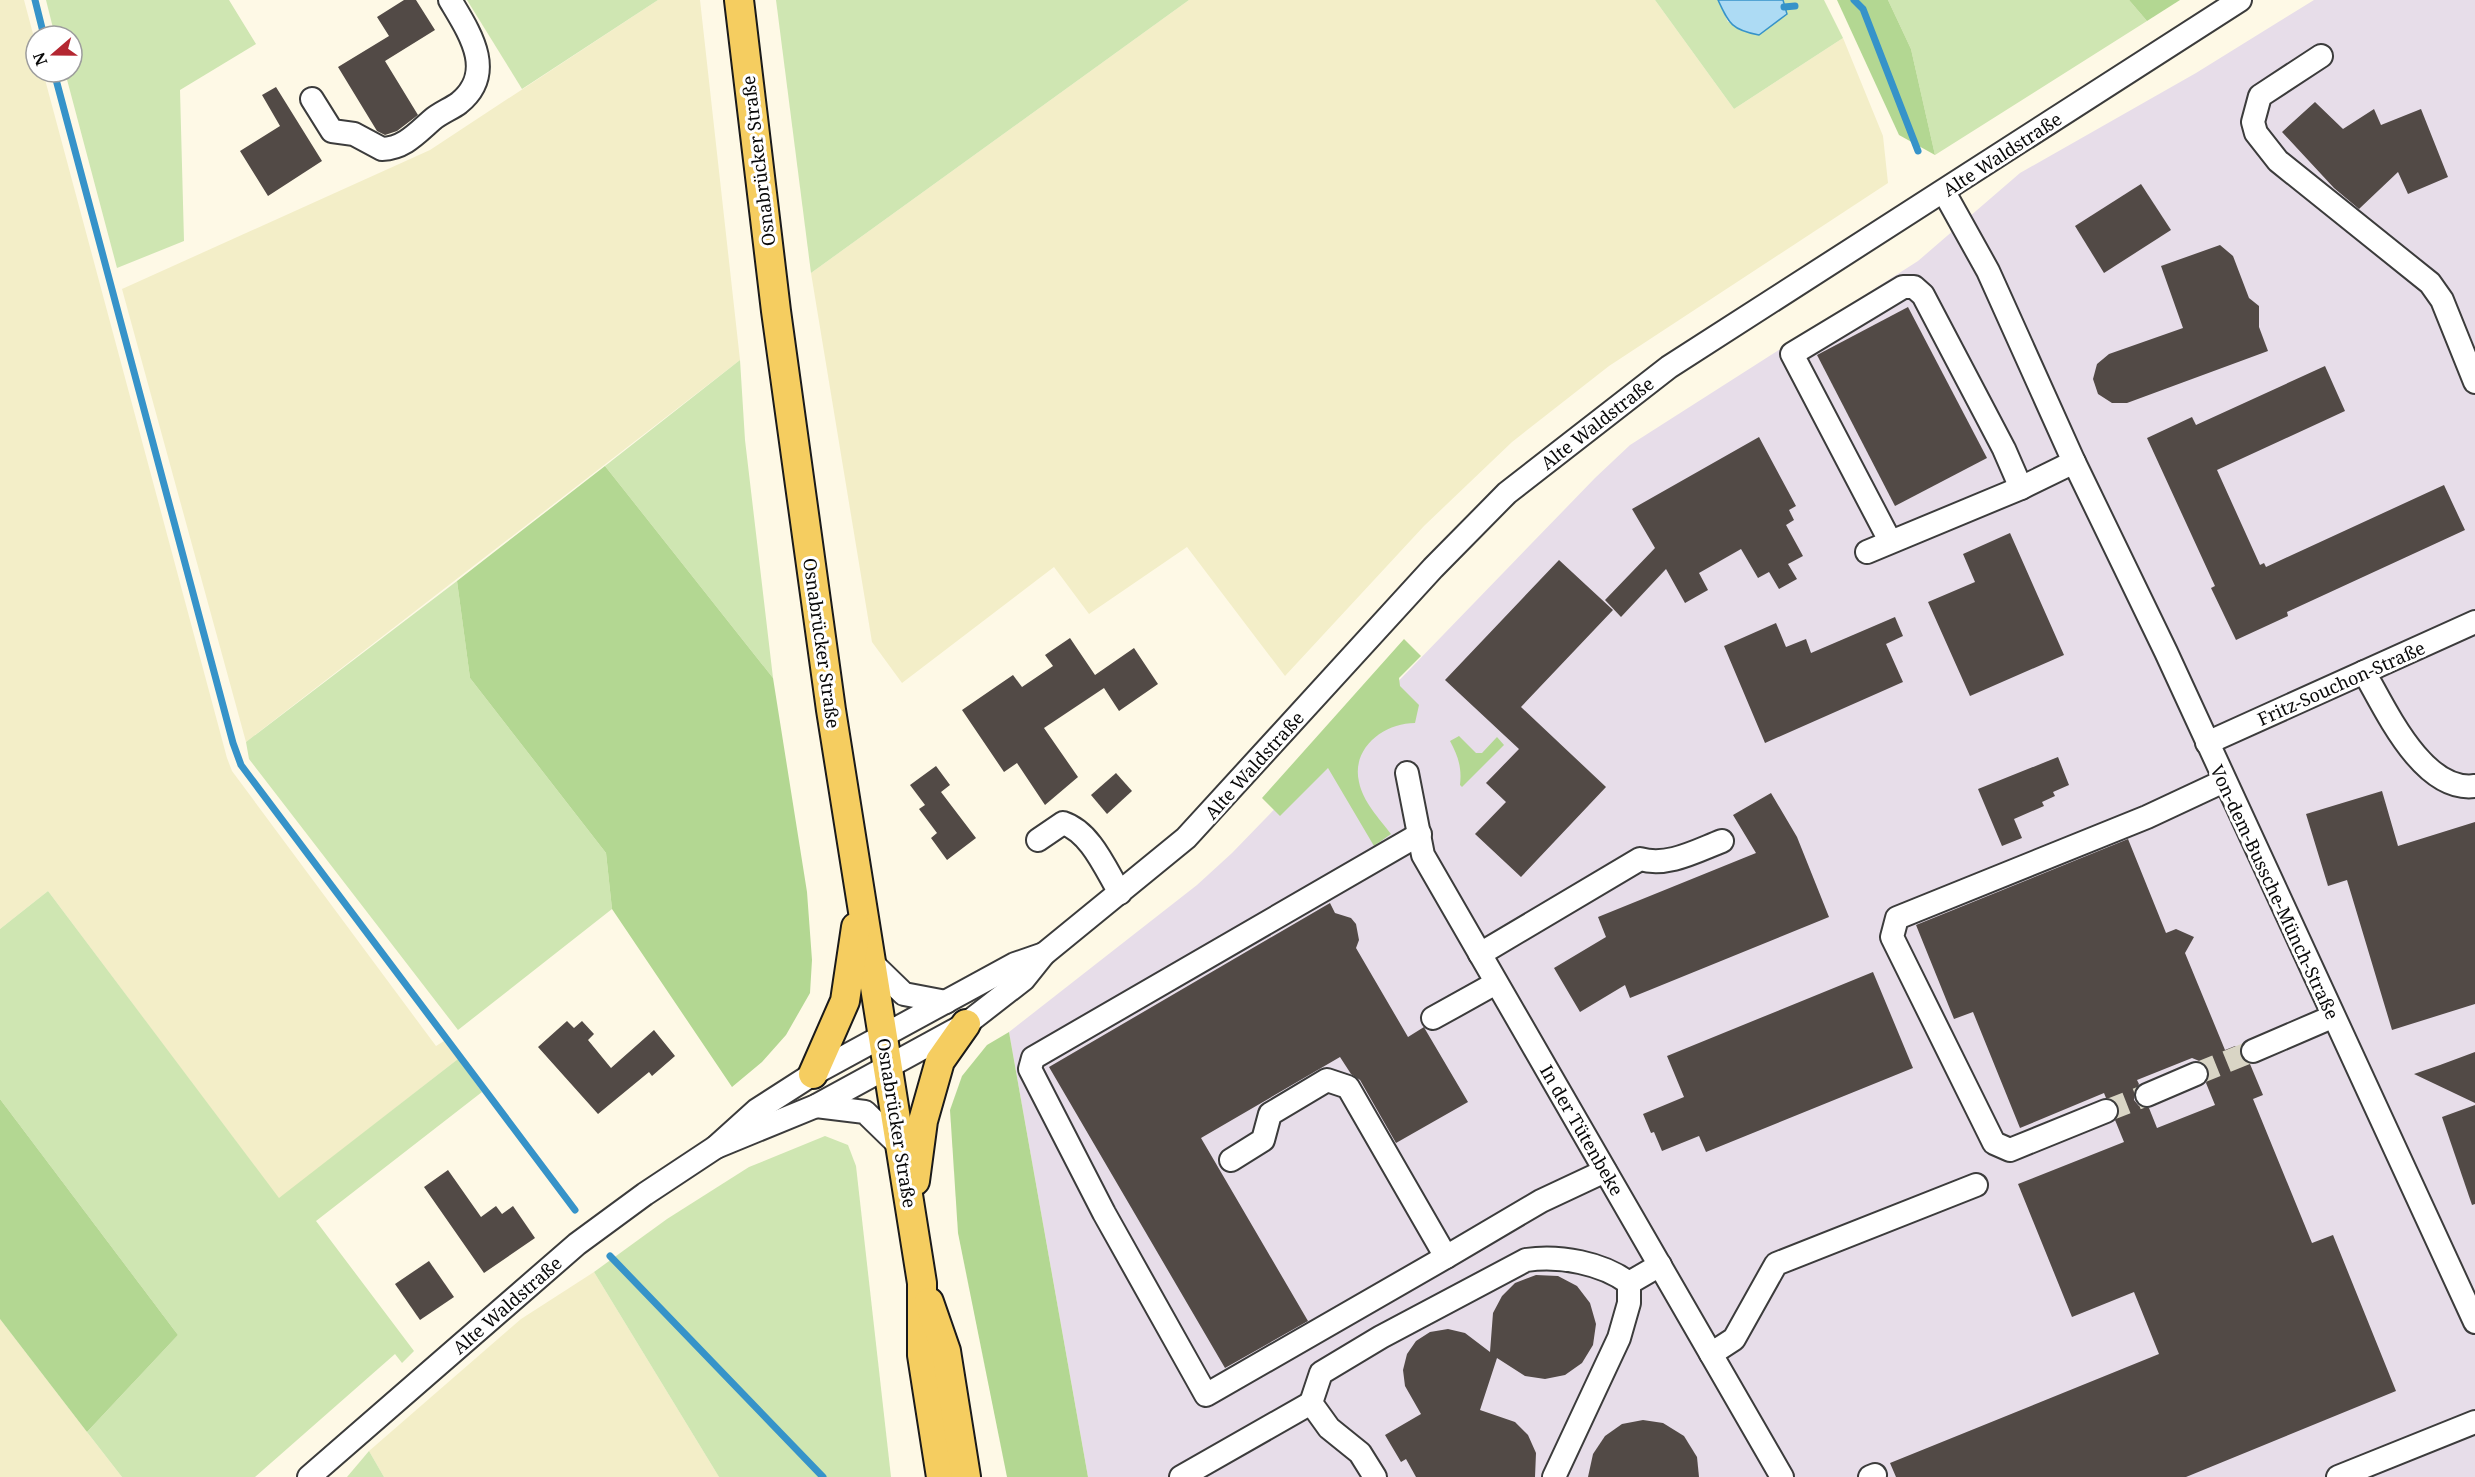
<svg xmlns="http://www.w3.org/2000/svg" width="2475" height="1477" font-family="'Noto Serif',serif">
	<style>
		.industrial { fill: #e7dde9 }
		.farmland { fill: #f3eec8 }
		.green { fill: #cfe6b2 }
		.forest { fill: #b3d792 }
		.water { fill: #addbf4; stroke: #3693c9; stroke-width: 1.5 }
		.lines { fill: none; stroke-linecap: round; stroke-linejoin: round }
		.stream { stroke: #3693c9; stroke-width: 7 }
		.building { fill: #524a46; fill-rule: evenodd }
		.minor-tunnel { stroke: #d9d5c5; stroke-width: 22; stroke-dasharray: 22 11; stroke-linecap: butt }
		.minor-casing { stroke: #3c3c3c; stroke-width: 26 }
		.major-casing { stroke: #1a1a1a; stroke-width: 32 }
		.minor { stroke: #fff; stroke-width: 22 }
		.major { stroke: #f5cd60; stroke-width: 28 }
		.labels { text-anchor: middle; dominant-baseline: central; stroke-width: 6; stroke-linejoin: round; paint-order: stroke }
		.street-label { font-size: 18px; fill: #090909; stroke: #fff }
	</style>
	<rect width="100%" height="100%" fill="#fef9e6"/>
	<!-- industrial -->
	<path class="industrial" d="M2314,0H2475V1477H1088L1009,1032L1197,885L1232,853L1595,478L1630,445L1918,261L2020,173L2196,73Z"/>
	<!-- farmland -->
	<g class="farmland">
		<path d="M0,0H24L36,45V72H43L227,758L232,771L436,1046L444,1041L458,1059L279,1199L48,891L0,929Z"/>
		<path d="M658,0H700L740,360L246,742L122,289L430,150Z"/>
		<path d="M1189,0H1655L1734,109L1843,38L1883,136L1888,183L1609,366L1512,442L1424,526L1285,676L1187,547L1089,614L1054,567L902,683L872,642L811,273Z"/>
		<path d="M594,1272L719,1477H384L369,1451L521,1319Z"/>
		<path d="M0,1319L87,1432L122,1477H0Z"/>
	</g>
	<!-- green -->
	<g class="green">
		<path d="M46,0H229L256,44L180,90L184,241L117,268L65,72H72V36H55Z"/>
		<path d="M467,0H658L522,89Z"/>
		<path d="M776,0H1189L811,273Z"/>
		<path d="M1655,0H1718L1728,22L1786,14L1783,0H1824L1843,38L1734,109Z"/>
		<path d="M1888,0H2129L2147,21L1935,155L1911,49Z"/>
		<path d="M740,360L745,440L773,678L605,466Z"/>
		<path d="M457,581L470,678L606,853L612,909L458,1030L249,759L246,742Z"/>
		<path d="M48,891L279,1198L458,1059L482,1092L316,1221L414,1351L402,1363L395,1354L255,1477H122L87,1432L178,1335L0,1099V929Z"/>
		<path d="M825,1136L848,1145L856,1166L891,1477H719L594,1272L667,1219L749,1167Z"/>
		<path d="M369,1451L384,1477H347Z"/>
	</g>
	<!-- forest -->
	<g class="forest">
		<path d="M1837,0H1888L1911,49L1935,155L1899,135Z"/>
		<path d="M2129,0H2180L2147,21Z"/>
		<path d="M605,466L773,678L807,892L812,960L810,993L786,1035L762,1062L732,1087L612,909L606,853L470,678L457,581Z"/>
		<path d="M1404,639L1421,656L1399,678L1400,686L1419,705L1415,723C1384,723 1351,748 1359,782C1363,802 1379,818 1391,834L1374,846L1328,768L1280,816L1262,798Z"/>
		<path d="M1459,736L1476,753H1482L1497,737L1504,745L1462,787L1460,785C1462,767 1458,756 1450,741Z"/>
		<path d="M1009,1032L1088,1477H1007L958,1233L950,1110L962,1076L987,1045Z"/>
		<path d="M0,1099L178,1335L87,1432L0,1319Z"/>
	</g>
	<!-- water -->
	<path class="water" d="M1718,0H1783L1787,14L1759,35C1732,30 1729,24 1718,0Z"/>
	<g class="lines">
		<!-- stream -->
		<g class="stream">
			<path d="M35,0L44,36"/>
			<path d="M1854,0L1863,9L1918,151"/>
			<path d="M1784,7L1795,6"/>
			<path d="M54,72L233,743L241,765L575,1210"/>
			<path d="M610,1256L823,1477"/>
		</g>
	</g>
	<!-- building -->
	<g class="building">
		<path d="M404,0H416L435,30L385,61L418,115L397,131L385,135L377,131L338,67L389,36L377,17Z"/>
		<path d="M276,87L322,161L268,196L240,151L280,126L262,95Z"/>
		<path d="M2315,102L2343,129L2374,109L2381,125L2421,109L2448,177L2408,194L2398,172L2359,209L2334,188L2282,132Z"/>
		<path d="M2141,184L2171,230L2104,273L2075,226Z"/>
		<path d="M2220,245L2233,256L2249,298L2259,306V327L2268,351L2127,403H2112L2098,394L2093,379L2097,364L2109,354L2183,328L2161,266Z"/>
		<path d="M1908,307L1987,458L1895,506L1817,355Z"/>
		<path d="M2325,366L2345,411L2217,470L2260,565L2264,563L2266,567L2444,485L2465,530L2287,612L2288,616L2236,640L2211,588L2215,586L2147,438L2192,417L2196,425Z"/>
		<path d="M1759,437L1796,506L1789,510L1794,520L1786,525L1803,556L1788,564L1797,579L1779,589L1769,572L1758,578L1741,549L1699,573L1708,590L1685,603L1666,569L1621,617L1605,600L1655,548L1632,509Z"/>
		<path d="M2010,533L2064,655L1970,696L1928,602L1975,582L1963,554Z"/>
		<path d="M1559,560L1613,610L1521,707L1606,787L1521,877L1475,834L1506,802L1486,783L1519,749L1445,680Z"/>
		<path d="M1895,617L1903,636L1886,644L1903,682L1765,743L1724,646L1776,623L1786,647L1806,639L1811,653Z"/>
		<path d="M1070,638L1095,675L1134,648L1158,684L1119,711L1104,688L1044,728L1078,777L1045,805L1017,763L1004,772L962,710L1013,675L1022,687L1053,666L1045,655Z"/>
		<path d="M2058,757L2069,785L2053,792L2055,796L2042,802L2044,806L2014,819L2022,838L2002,846L1978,789Z"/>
		<path d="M936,766L950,785L941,792L976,838L947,860L931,838L937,833L919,809L925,805L910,785Z"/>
		<path d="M1116,773L1132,791L1107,814L1091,795Z"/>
		<path d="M2382,791L2398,846L2475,822V1004L2392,1030L2347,880L2328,886L2306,814Z"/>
		<path d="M1771,793L1797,837L1829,917L1630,998L1625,985L1580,1012L1554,968L1606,937L1598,917L1756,853L1733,815Z"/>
		<path d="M2128,839L2166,933L2176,929L2194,937L2185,953L2225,1050L2235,1046L2238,1048L2240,1047L2241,1057L2250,1064L2263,1095L2253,1099L2312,1243L2333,1235L2396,1391L2186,1477H1896L1890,1463L2159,1354L2134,1292L2072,1317L2018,1184L2124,1142L2115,1120L2119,1113L2118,1105L2114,1100L2106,1098L2104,1093L2020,1128L1973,1012L1954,1019L1916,925ZM2192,1058L2204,1063L2208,1068L2209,1076L2206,1083L2215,1105L2157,1128L2149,1108L2139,1106L2134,1100V1093L2139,1084L2137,1080Z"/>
		<path d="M1330,903L1335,913L1351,918L1356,924L1359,940L1356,948L1408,1037L1424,1027L1425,1029L1468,1102L1396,1143L1360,1080L1351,1074L1340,1057L1201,1138L1308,1321L1225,1368L1049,1067Z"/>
		<path d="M1873,972L1913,1068L1706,1152L1699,1136L1662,1151L1654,1132L1651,1133L1643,1114L1684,1097L1667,1056Z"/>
		<path d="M567,1021L574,1028L582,1021L594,1034L588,1040L611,1068L654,1030L675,1056L652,1076L649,1072L598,1114L538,1047Z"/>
		<path d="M2475,1052V1103L2414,1074L2440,1065Z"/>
		<path d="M2475,1105V1204L2472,1205L2442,1117Z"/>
		<path d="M448,1170L481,1217L496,1206L502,1214L513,1206L535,1238L484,1273L424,1187Z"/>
		<path d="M429,1261L454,1297L420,1320L395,1284Z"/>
		<path d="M1536,1275L1558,1276L1577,1286L1590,1303L1596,1324L1593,1345L1582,1363L1565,1375L1545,1379L1525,1376L1497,1358L1480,1410L1515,1422L1528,1435L1536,1453L1535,1477H1416L1406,1459L1401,1462L1385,1435L1421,1414L1405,1386L1403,1370L1407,1354L1416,1341L1430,1332L1448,1329L1465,1333L1490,1352L1493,1313L1502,1296L1515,1283Z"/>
		<path d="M1643,1420L1663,1423L1684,1436L1697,1457L1699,1477H1588L1593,1454L1605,1436L1622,1424Z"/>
	</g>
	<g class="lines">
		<!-- minor-tunnel -->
		<g class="minor-tunnel">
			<path d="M2196,1074L2253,1051"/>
			<path d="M2106,1111L2147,1095"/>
		</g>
		<!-- minor casing -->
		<g class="minor-casing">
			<g id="minor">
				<path d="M2321,56L2260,96L2253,122L2256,133L2278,161L2430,283L2442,300L2475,382"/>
				<path d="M312,99L332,131L354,134L382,149C404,148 416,134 432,120C440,113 451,109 459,103C497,72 469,32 450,0"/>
				<path d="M1944,192L1988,271L2074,462L2166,652L2475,1322"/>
				<path d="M1890,541L1792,354L1903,287H1914L1923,295L2004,449L2021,488"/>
				<path d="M1867,552L2021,488L2074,462"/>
				<path d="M2364,672C2386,710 2423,793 2475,786"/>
				<path d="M2207,743L2475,622"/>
				<path d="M1407,773L1423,855L1782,1477"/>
				<path d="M1420,834L1033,1058L1030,1069L1104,1213L1206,1395L1446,1257"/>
				<path d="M1038,840L1063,823C1091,832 1106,870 1120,893"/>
				<path d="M1480,954L1640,859C1668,867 1696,851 1722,841"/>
				<path d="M870,961L904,994L946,1002"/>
				<path d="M1433,1018L1496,983"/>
				<path d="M2253,1051L2332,1017"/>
				<path d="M2147,1095L2196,1074"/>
				<path d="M816,1106L865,1112L901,1147"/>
				<path d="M2106,1111L2010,1150L1994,1143L1892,937L1897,918L2147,817L2224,781"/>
				<path d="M716,1147L816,1106L966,1024L1024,979L1044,954L1186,838L1433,568L1507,493L1669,367L2240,0"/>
				<path d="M1231,1160L1263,1140L1270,1114L1327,1080L1348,1087L1446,1257L1541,1201L1605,1171"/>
				<path d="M1711,1354L1734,1339L1776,1264L1976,1185"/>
				<path d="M309,1477L577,1244L645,1194L716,1147L757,1110L813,1074L1015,964L1044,954"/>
				<path d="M1181,1477L1311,1403"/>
				<path d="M1375,1477L1360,1453L1329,1428L1311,1403L1321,1373L1381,1337L1526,1260C1560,1255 1602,1263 1629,1283L1660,1265"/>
				<path d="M1554,1477L1619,1338L1629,1303V1283"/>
				<path d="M1870,1477L1875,1475"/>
				<path d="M2338,1477L2475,1422"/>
			</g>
		</g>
		<!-- major casing -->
		<g class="major-casing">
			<g id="major">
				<path d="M739,0L776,311L831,710L922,1283V1355L941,1477"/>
				<path d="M813,1074L845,1001L856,927"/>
				<path d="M915,1181L923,1121L940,1061L966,1024"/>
				<path d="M929,1302L946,1351L966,1477"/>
			</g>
		</g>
		<!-- minor -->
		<use href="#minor" class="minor"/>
		<!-- major -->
		<use href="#major" class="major"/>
	</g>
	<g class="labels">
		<!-- street labels -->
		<g class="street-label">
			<text transform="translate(2002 154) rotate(-33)">Alte Waldstraße</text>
			<text transform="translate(758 161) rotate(-97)">Osnabrücker Straße</text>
			<text transform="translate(1597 423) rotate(-38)">Alte Waldstraße</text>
			<text transform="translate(822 643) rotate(82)">Osnabrücker Straße</text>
			<text transform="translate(2341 683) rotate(-24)">Fritz-Souchon-Straße</text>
			<text transform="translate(1254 765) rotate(-48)">Alte Waldstraße</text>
			<text transform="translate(2275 892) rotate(65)">Von-dem-Bussche-Münch-Straße</text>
			<text transform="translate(897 1123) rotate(81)">Osnabrücker Straße</text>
			<text transform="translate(1582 1130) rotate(60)">In der Tütenbeke</text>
			<text transform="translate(507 1305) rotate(-41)">Alte Waldstraße</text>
		</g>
	</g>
	<!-- north arrow -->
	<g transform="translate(54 54) rotate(250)"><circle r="28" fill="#ffffff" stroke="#9d9d9d" stroke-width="1.5"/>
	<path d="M0-4.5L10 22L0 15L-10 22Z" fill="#b42731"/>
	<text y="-9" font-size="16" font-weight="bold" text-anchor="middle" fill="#090909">N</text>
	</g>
</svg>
